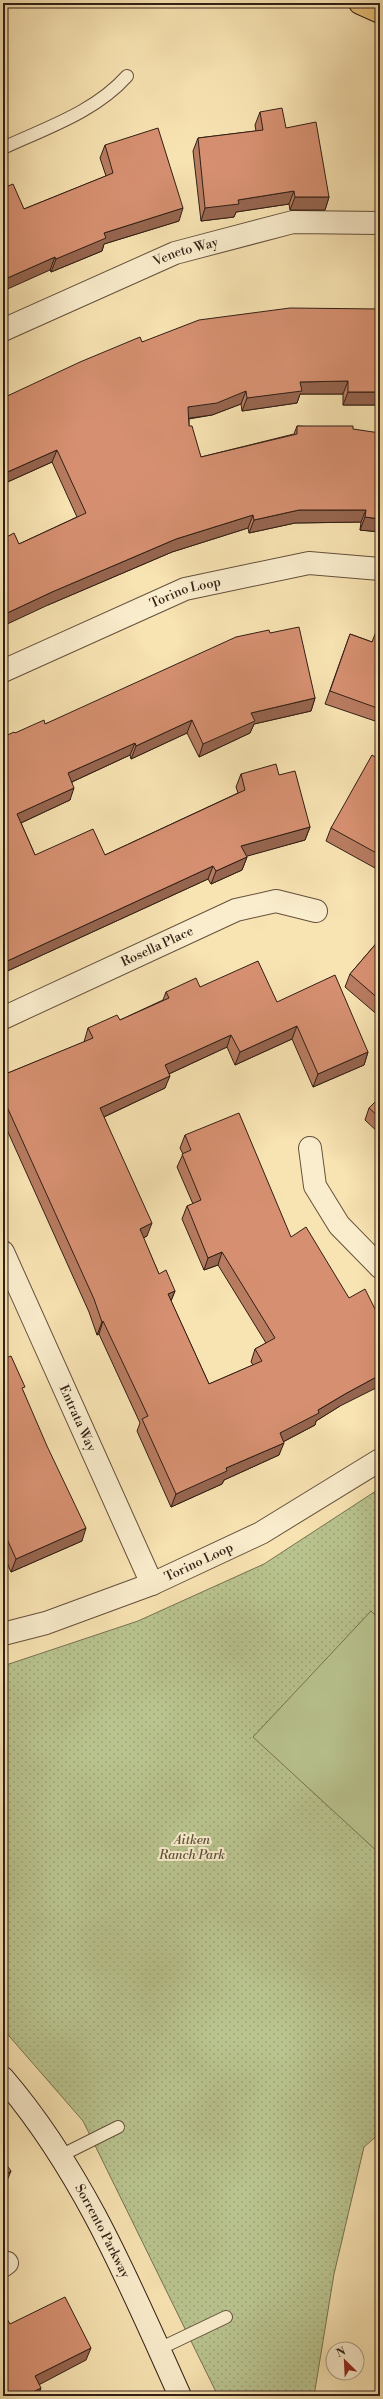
<svg xmlns="http://www.w3.org/2000/svg" width="383" height="2399" font-family="'Libre Bodoni',serif">
	<style>
		.park { fill: url(#park-dots); stroke: #767252 }
		.pitch { fill: #b9c48f; stroke: #767252 }
		.lines { fill: none; stroke-linecap: round; stroke-linejoin: round }
		.lane-casing { stroke: #64503c; stroke-width: 14 }
		.street-casing { stroke: #64503c; stroke-width: 24 }
		.secondary-casing { stroke: #321f15; stroke-width: 24 }
		.highway-casing { stroke: #321f15; stroke-width: 24 }
		.lane { stroke: #faedcd; stroke-width: 12 }
		.street { stroke: #faedcd; stroke-width: 22 }
		.secondary { stroke: #faedcd; stroke-width: 22 }
		.highway { stroke: #ecc279; stroke-width: 22 }
		.wall { fill: #b87c61; stroke: #321f15 }
		.shaded-wall { fill: #96654f; stroke: #321f15 }
		.building { fill: #d69071; stroke: #321f15 }
		.labels { text-anchor: middle; dominant-baseline: central; stroke-width: 4; stroke-linejoin: round; paint-order: stroke }
		.street-label { font-size: 13px; fill: #321f15; stroke: #faedcd }
		.park-label { font-size: 13px; font-style: italic; fill: #5a513a; stroke: #faedcd }
	</style>
	<defs>
		<pattern id="park-dots" width="8" height="8" patternUnits="userSpaceOnUse"><rect width="8" height="8" fill="#b9c48f"/><path d="M2 2h.1M6 6h.1" fill="none" stroke="#a0a87a" stroke-width="1.8" stroke-linecap="round"/></pattern>
	</defs>
	<rect width="100%" height="100%" fill="#f8e3b2"/>
	<filter id="stains"><feTurbulence type="fractalNoise" baseFrequency=".005" numOctaves="4"/><feColorMatrix values="0 0 0 0 .2 0 0 0 0 .09 0 0 0 0 .02 0 0 0 .5 -.17"/></filter>
	<radialGradient id="worn" r=".72"><stop offset=".6" stop-color="#630" stop-opacity="0"/><stop offset="1" stop-color="#630" stop-opacity=".3"/></radialGradient>
	<!-- park -->
	<path class="park" d="M379,1489L380,2133L364,2147L334,2274L314,2396H218L83,2121L3,2029V1666L138,1621L264,1564Z"/>
	<!-- pitch -->
	<path class="pitch" d="M371,1611L380,1620V1854L253,1737Z"/>
	<g class="lines">
		<!-- lane casing -->
		<g class="lane-casing">
			<g id="lane">
				<path d="M3,148C46,128 95,112 127,76"/>
				<path d="M60,2156L118,2127"/>
				<path d="M159,2349L226,2317"/>
			</g>
		</g>
		<!-- street casing -->
		<g class="street-casing">
			<g id="street">
				<path id="s1" d="M3,330L175,253L293,222L380,223"/>
				<path id="s2" d="M3,671L185,589L309,563L380,569"/>
				<path id="s3" d="M3,1018L236,910L276,901L316,911"/>
				<path d="M310,1148L315,1186L339,1225L380,1267"/>
				<path id="s4" d="M3,1252L152,1584"/>
				<path id="s5" d="M3,1634L46,1623L152,1584L261,1533L380,1460"/>
				<path d="M3,2266L7,2263"/>
			</g>
		</g>
		<!-- secondary casing -->
		<g class="secondary-casing">
			<g id="secondary">
				<path id="s6" d="M3,2078C83,2171 130,2285 180,2396"/>
			</g>
		</g>
		<!-- highway casing -->
		<g class="highway-casing">
			<path id="highway" d="M360,3L380,12"/>
		</g>
		<!-- lane -->
		<use href="#lane" class="lane"/>
		<!-- street -->
		<use href="#street" class="street"/>
		<!-- secondary -->
		<use href="#secondary" class="secondary"/>
		<!-- highway -->
		<use href="#highway" class="highway"/>
	</g>
	<!-- wall -->
	<g class="wall">
		<path d="M260,112L286,128L329,197L325,210H290L289,204L236,212L234,217L201,221L193,151L198,138L256,131L255,125Z"/>
		<path d="M105,145L179,221L104,244L102,251L51,272L24,209L106,176L100,158Z"/>
		<path d="M380,309V405H343V394H300L297,403L242,411L241,404L212,415L189,419V426L201,457L294,434L297,426L353,429L380,532L360,530L361,522L295,523L249,533L248,528L172,552L48,605L19,544L77,517L52,462L3,484V398L142,342Z"/>
		<path d="M380,630V715L378,722L325,704L350,634L372,642Z"/>
		<path d="M270,633L315,698L311,711L254,724L250,733L199,757L187,733L131,759L130,755L72,782L70,800L21,823L35,855H105L238,793L236,787L241,774L279,775L310,827L305,840L246,856L247,857L242,870L211,884L208,879L3,973V737L45,724Z"/>
		<path d="M380,760V859L375,868L326,841L331,828Z"/>
		<path d="M380,939V1017L345,987L350,974Z"/>
		<path d="M200,987L277,1002L368,1052L364,1065L313,1087L292,1039L235,1065L227,1047L169,1074L165,1088L104,1117L147,1236L143,1238L159,1274L175,1291L171,1301L209,1384L253,1365L251,1362L255,1349L266,1343L218,1265L204,1270L182,1219L187,1206L193,1204L177,1167L183,1154L180,1148L185,1135L340,1406L316,1421L315,1425L283,1442L279,1455L224,1480L222,1484L171,1507L137,1431L140,1423L99,1334L97,1335L89,1312L3,1121V1075L84,1042L88,1028L120,1020L163,1000L166,992Z"/>
		<path d="M380,1097V1134L365,1120L369,1108Z"/>
		<path d="M3,1359L23,1391L82,1541L11,1572L3,1553Z"/>
	</g>
	<!-- shaded-wall -->
	<g class="shaded-wall">
		<path d="M294,191L289,204L236,212L234,217L201,221L205,208L238,200Z"/>
		<path d="M295,197H329L325,210H290Z"/>
		<path d="M183,208L179,221L104,244L102,251L51,272L56,259L104,233Z"/>
		<path d="M55,257L50,270L3,291V280Z"/>
		<path d="M348,381L343,394H300L297,403L242,411L247,398L300,382Z"/>
		<path d="M246,391L241,404L212,415L183,419L188,407Z"/>
		<path d="M348,392H380V405H343Z"/>
		<path d="M57,450L52,462L3,484V474Z"/>
		<path d="M299,510H366L361,522L295,523L249,533L254,520Z"/>
		<path d="M253,515L248,528L172,552L48,605L3,626V615L52,592L176,539Z"/>
		<path d="M365,517L380,519V532L360,530Z"/>
		<path d="M315,698L311,711L254,724L250,733L199,757L203,744L251,713Z"/>
		<path d="M192,720L187,733L131,759L136,746Z"/>
		<path d="M135,743L130,755L63,786L68,773Z"/>
		<path d="M74,788L70,800L12,827L17,814Z"/>
		<path d="M310,827L305,840L237,859L241,846Z"/>
		<path d="M380,854V859L375,868Z"/>
		<path d="M247,857L242,870L211,884L216,871Z"/>
		<path d="M213,866L208,879L3,973V963Z"/>
		<path d="M297,1026L292,1039L235,1065L240,1052Z"/>
		<path d="M231,1035L227,1047L160,1078L165,1065Z"/>
		<path d="M368,1052L364,1065L313,1087L318,1074Z"/>
		<path d="M170,1076L165,1088L95,1121L100,1108Z"/>
		<path d="M152,1223L147,1236L135,1242L140,1229Z"/>
		<path d="M222,1252L218,1265L204,1270L208,1258Z"/>
		<path d="M175,1291L170,1303L168,1294Z"/>
		<path d="M103,1321L99,1334L97,1335L102,1322Z"/>
		<path d="M380,1375V1386L340,1406L316,1421L315,1425L275,1446L280,1433L345,1394Z"/>
		<path d="M284,1443L279,1455L224,1480L222,1484L171,1507L176,1494L226,1468Z"/>
		<path d="M86,1528L82,1541L11,1572L16,1559Z"/>
		<path d="M11,2171L6,2183L3,2186V2176Z"/>
		<path d="M91,2348L86,2360L31,2389L35,2376Z"/>
		<path d="M41,2388L38,2396H25Z"/>
	</g>
	<!-- building -->
	<g class="building">
		<path d="M282,108L286,128L316,122L329,197H295L294,191L238,200L239,204L205,208L198,138L263,130L260,112Z"/>
		<path d="M158,128L183,208L104,233L106,238L56,259L55,257L3,280V188L13,184L24,209L113,173L105,145Z"/>
		<path d="M290,308L380,309V392H348V381L300,382L302,391L247,398L246,391L217,403L188,407L189,426H192L201,457L297,434V426H353V429L380,433V519L365,517L366,510H299L254,520L253,515L176,539L52,592L3,615V539L14,533L19,544L86,513L57,450L3,474V398L80,362L140,337L142,342L199,320Z"/>
		<path d="M299,627L315,698L251,713L255,721L203,744L192,720L136,746L135,743L68,773L74,788L17,814L35,855L93,829L105,855L245,790L241,774L276,764L279,775L295,771L310,827L241,846L247,857L216,871L213,866L3,963V737L14,732L15,733L44,720L45,724L236,637L269,630L270,633Z"/>
		<path d="M377,629L380,630V709L330,691L350,634L372,642Z"/>
		<path d="M372,755L380,760V855L331,828Z"/>
		<path d="M380,939V1000L350,974Z"/>
		<path d="M258,961L277,1002L335,975L368,1052L318,1074L297,1026L240,1052L231,1035L165,1065L170,1076L100,1108L152,1223L140,1229L159,1274L166,1270L175,1291L168,1294L209,1384L262,1361L255,1349L275,1338L222,1252L208,1258L187,1206L201,1200L182,1154L191,1150L185,1135L239,1113L291,1237L306,1227L349,1298L365,1289L380,1319V1375L345,1394L318,1410L319,1413L280,1433L284,1443L226,1468L227,1471L176,1494L142,1419L148,1416L103,1321L102,1322L94,1299L3,1098V1075L93,1038L88,1028L117,1015L120,1020L169,998L166,992L196,978L200,987Z"/>
		<path d="M380,1097V1118L369,1108Z"/>
		<path d="M11,1356L25,1387L22,1388L47,1446L86,1528L16,1559L3,1530V1359Z"/>
		<path d="M3,2160L11,2171L3,2176Z"/>
		<path d="M65,2297L91,2348L35,2376L41,2388L25,2396H3V2321L7,2319L10,2324Z"/>
	</g>
	<g class="labels">
		<!-- street labels -->
		<g class="street-label">
			<text stroke="none"><textPath href="#s1" startOffset="199">Veneto Way</textPath></text>
			<text stroke="none"><textPath href="#s2" startOffset="199">Torino Loop</textPath></text>
			<text stroke="none"><textPath href="#s3" startOffset="170">Rosella Place</textPath></text>
			<text stroke="none"><textPath href="#s4" startOffset="182">Entrata Way</textPath></text>
			<text stroke="none"><textPath href="#s5" startOffset="209">Torino Loop</textPath></text>
			<text stroke="none"><textPath href="#s6" startOffset="183">Sorrento Parkway</textPath></text>
		</g>
		<!-- park labels -->
		<g class="park-label">
			<text x="192" y="1840">Aitken<tspan x="192" dy="15">Ranch Park</tspan></text>
		</g>
	</g>
	<!-- margin -->
	<rect width="383" height="2399" fill="none" stroke="#f8e3b2" stroke-width="16"/>
	<rect x="4" y="4" width="375" height="2391" fill="none" stroke="#321f15" stroke-width="2"/>
	<rect x="8" y="8" width="367" height="2383" fill="none" stroke="#321f15"/>
	<!-- north arrow -->
	<g transform="translate(345 2361) rotate(336)"><circle r="19" fill="#faedcd" stroke="#aa9b83"/>
	<path d="M0-3L7 15L0 10L-7 15Z" fill="#8f2418"/>
	<text y="-6" font-size="11" font-weight="bold" text-anchor="middle" fill="#321f15">N</text>
	</g>
	<rect width="100%" height="100%" filter="url(#stains)"/>
	<rect width="100%" height="100%" fill="url(#worn)"/>
</svg>
